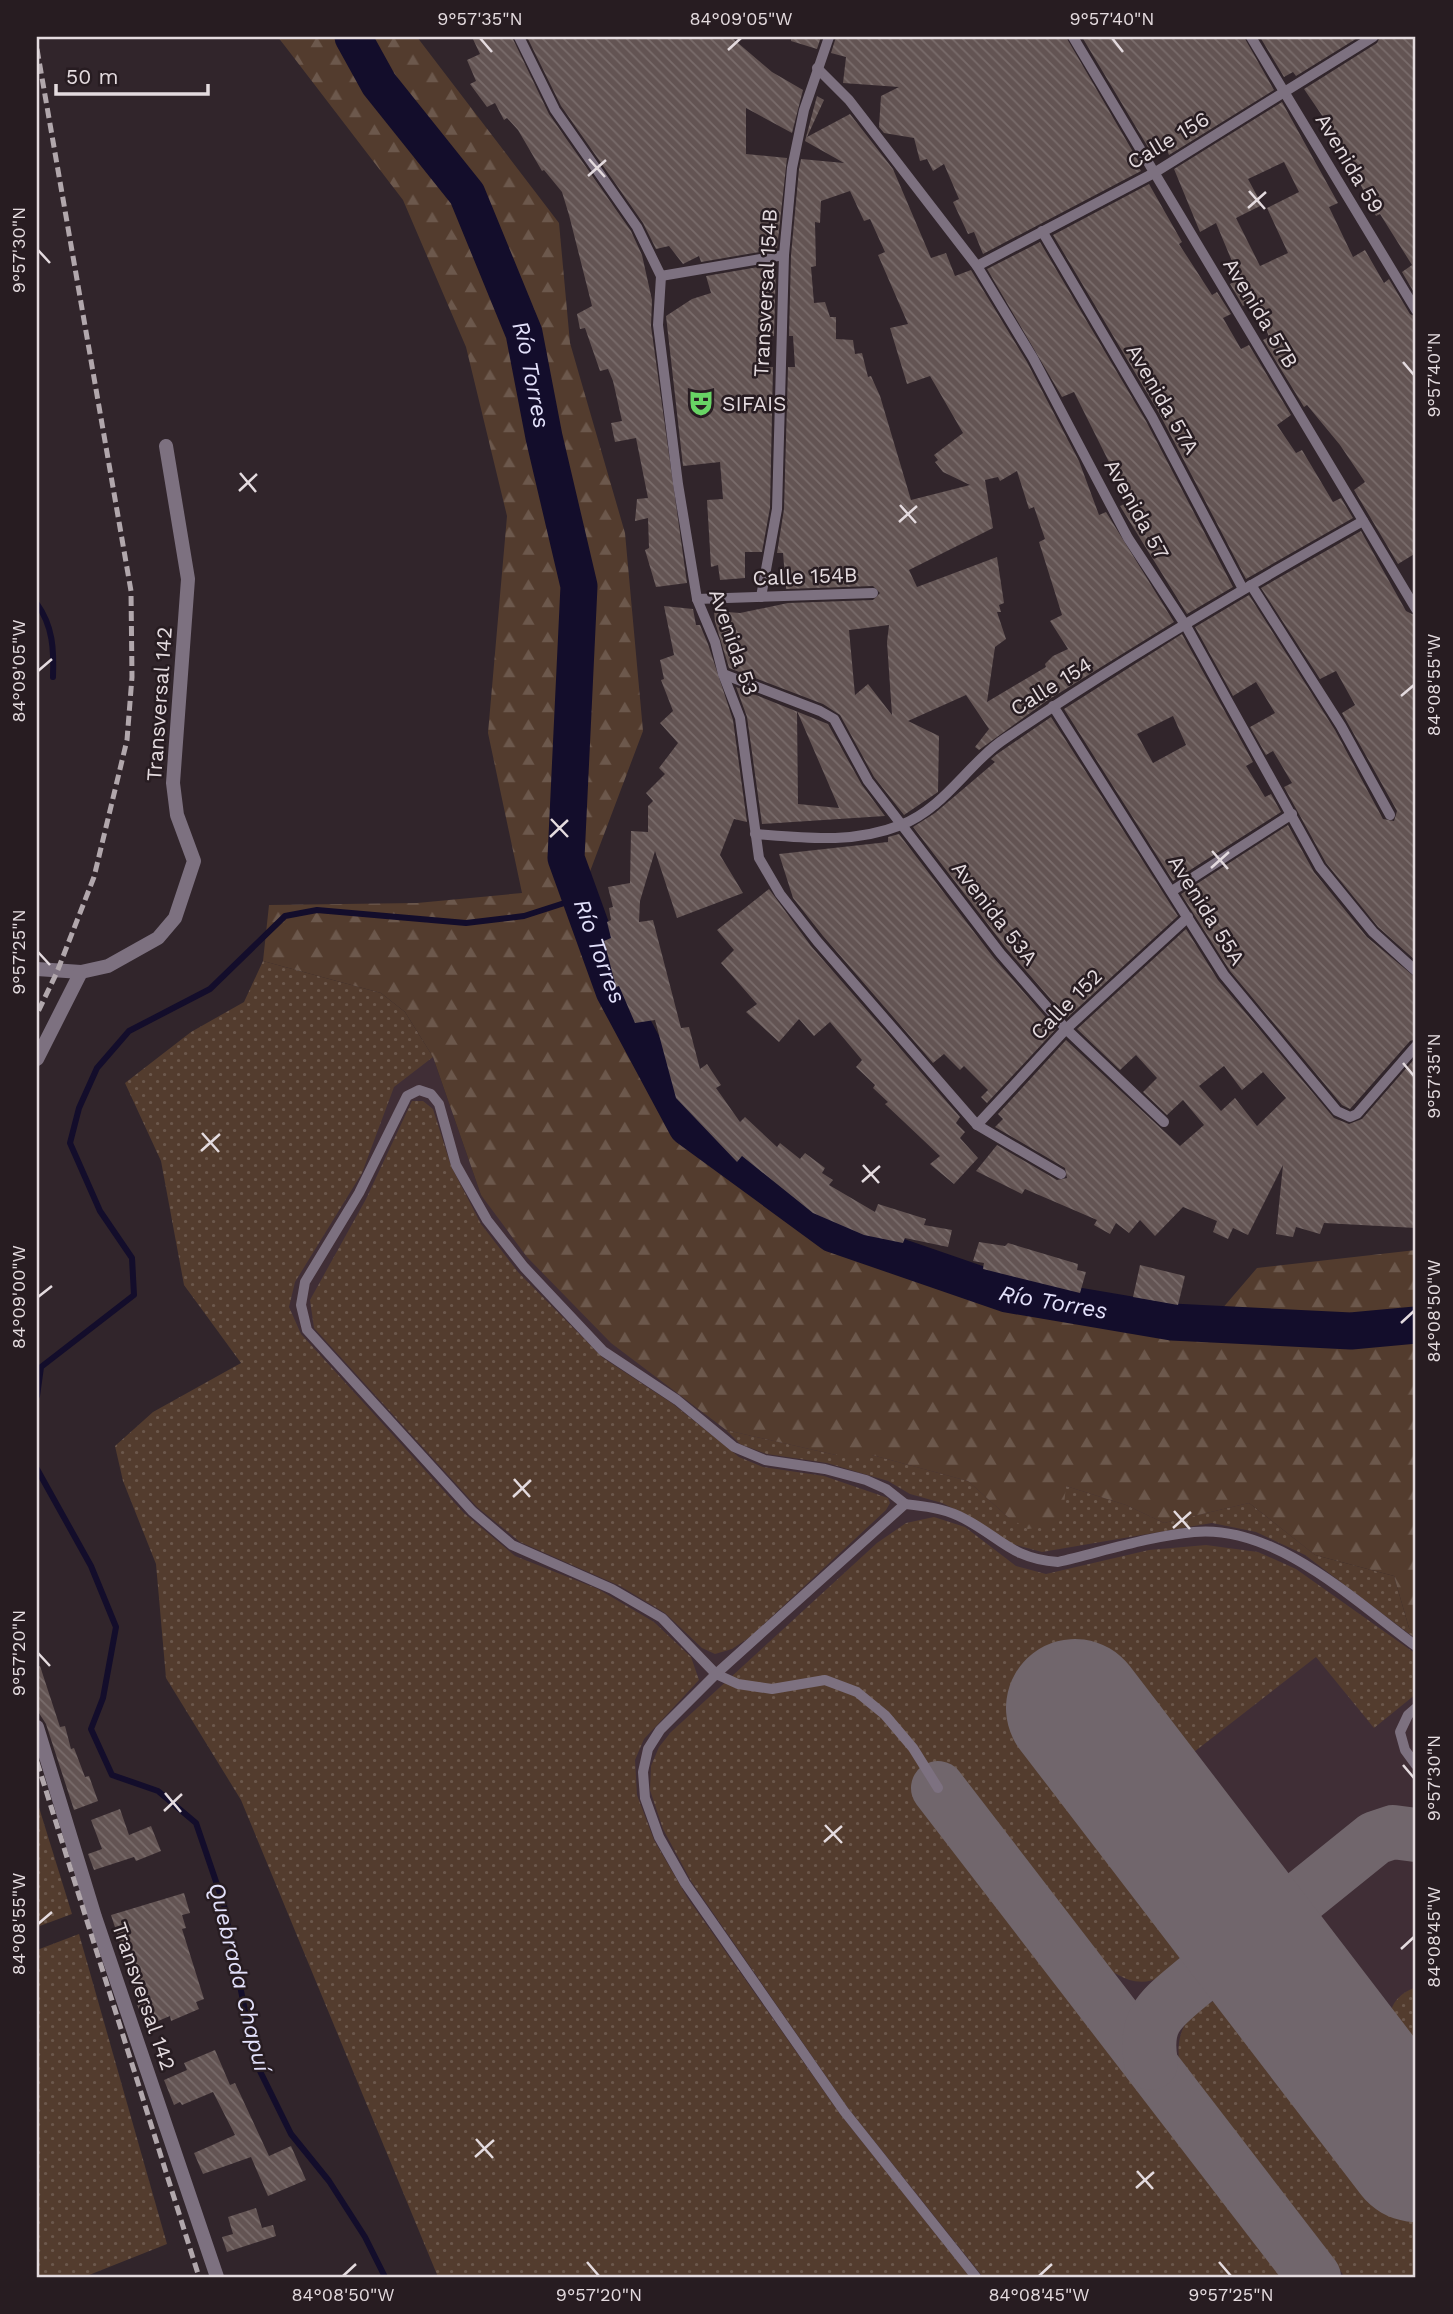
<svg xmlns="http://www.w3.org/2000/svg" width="1453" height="2314" font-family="'Work Sans',sans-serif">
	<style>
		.built { fill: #402e36 }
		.grass { fill: url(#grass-dots) }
		.forest { fill: url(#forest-firs) }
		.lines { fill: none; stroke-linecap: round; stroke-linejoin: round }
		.stream { stroke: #130d2b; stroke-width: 6 }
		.river { stroke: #130d2b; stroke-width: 37 }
		.taxiway { stroke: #71666c; stroke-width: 54 }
		.runway { stroke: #71666c; stroke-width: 138 }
		.building { fill: url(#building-back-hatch); fill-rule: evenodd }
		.lane { stroke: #7d7180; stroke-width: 10 }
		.street { stroke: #7d7180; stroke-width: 14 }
		.rail { stroke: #b1a7ac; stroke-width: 5; stroke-dasharray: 10 5; stroke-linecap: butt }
		.ticks { fill: none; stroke: #e4dbdf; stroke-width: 2.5 }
		.labels { text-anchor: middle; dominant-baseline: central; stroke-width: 5; stroke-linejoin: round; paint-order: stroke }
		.street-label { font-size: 21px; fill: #e4dbdf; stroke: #271c21 }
		.poi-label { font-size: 21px; fill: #e4dbdf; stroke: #271c21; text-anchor: start }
		.water-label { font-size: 23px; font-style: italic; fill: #e3e1fb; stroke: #271c21 }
		.neatline { fill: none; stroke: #e4dbdf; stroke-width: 2.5 }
		.ticks-label { font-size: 18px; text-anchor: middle; fill: #e4dbdf }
	</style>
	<defs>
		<pattern id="grass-dots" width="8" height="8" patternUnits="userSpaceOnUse" patternTransform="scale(1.75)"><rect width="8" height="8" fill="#533c2e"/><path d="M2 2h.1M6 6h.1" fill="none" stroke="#6c584c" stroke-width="1.8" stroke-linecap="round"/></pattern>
		<pattern id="forest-firs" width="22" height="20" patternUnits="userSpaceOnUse" patternTransform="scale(1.75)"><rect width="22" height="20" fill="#533c2e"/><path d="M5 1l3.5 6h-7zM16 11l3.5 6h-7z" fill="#6c584c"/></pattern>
		<pattern id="building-back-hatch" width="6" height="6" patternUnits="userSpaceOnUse" patternTransform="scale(1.75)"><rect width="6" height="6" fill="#635453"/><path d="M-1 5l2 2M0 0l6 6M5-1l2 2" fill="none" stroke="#796c6b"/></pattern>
	</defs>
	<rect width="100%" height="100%" fill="#31252b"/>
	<!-- built -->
	<path class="built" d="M424,1043L433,1057L481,1195L681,1395L726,1430L1249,1503L1416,1633V2277H941L184,1285L227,1254Z"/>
	<!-- grass -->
	<g class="grass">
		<path d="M263,961L381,993L405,1012L433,1057L394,1087L362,1173L295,1282L289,1307L301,1334L464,1513L515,1556L598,1589L654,1622L691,1657L699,1680L644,1739L635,1760L637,1795L654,1840L687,1897L840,2114L970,2277H438L241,1800L166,1678L156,1564L123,1481L115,1446L153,1412L241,1363L184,1285L161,1161L125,1083L191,1032L244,1002Z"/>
		<path d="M412,1101H423L433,1109L451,1166L481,1224L518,1272L603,1358L673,1404L739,1457L763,1467L824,1476L888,1498L890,1503L886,1510L750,1637L732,1649L715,1654L702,1648L665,1613L620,1586L520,1542L477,1507L314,1328L310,1300L366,1199Z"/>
		<path d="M726,1430L836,1455H872L968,1481L1009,1518L1066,1486L1126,1505L1164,1523L1249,1503L1315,1555L1394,1576L1409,1628L1416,1633V1639L1305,1555L1256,1532L1212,1523L1042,1552L1012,1544L965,1514L942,1503L910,1494L888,1481L827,1463L767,1454L740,1444Z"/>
		<path d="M934,1517L965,1527L1016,1566L1046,1574L1149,1550L1206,1545L1258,1552L1296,1569L1416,1654V1694L1374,1728L1316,1657L1176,1766L1082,1650L1021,1704L1191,1927C1184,1968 1153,1998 1113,1972L960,1776L955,1774L926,1795L925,1802L1289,2277H983L848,2108L691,1881L663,1829L650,1790L651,1766L659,1747L671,1732L877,1543L906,1523Z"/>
		<path d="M37,1801L72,1914L37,1927Z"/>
		<path d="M79,1934L167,2244L84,2277H37V1950Z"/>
		<path d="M1416,1987V2076C1396,2049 1369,2005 1416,1987Z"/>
		<path d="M1225,1997L1243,1999L1256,2010L1416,2219V2277H1345L1179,2059C1175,2026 1194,2006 1225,1997Z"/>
	</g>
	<!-- forest -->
	<path class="forest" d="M278,37H417L559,223L570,343L625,533L643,731L580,898L614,991L687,1127L833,1234L1007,1294L1172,1322L1209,1324L1257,1268L1416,1250V1633L1409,1628L1394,1576L1315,1555L1249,1503L1164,1523L1126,1505L1066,1486L1063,1514L1047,1526L1028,1529L1009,1518L968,1481L872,1455H836L726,1430L611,1343L527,1257L481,1195L433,1057L405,1012L381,993L263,961L269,905L417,903L522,893L488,733L507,516L466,347L403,200Z"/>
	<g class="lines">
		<!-- stream -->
		<g class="stream">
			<path d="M37,604C53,626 54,650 53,677"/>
			<path d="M37,1396L41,1367L134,1295L132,1258L100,1211L70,1143L79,1108L97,1068L129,1031L210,989L285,916L317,910L466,923L524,916L580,898"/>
			<path d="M37,1469L91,1566L116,1627L103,1698L91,1729L112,1775L158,1791L196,1823L224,1905L255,2061L291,2134L329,2181L365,2237L385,2277"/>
		</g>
		<!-- river -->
		<path class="river" id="s1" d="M353,37L379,84L467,194L524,333L544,437L579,586L566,858L614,991L687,1127L833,1234L1007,1294L1172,1322L1351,1331L1416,1325"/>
		<!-- taxiway -->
		<g class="taxiway">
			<path d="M938,1788L1314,2277"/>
			<path d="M1216,1962L1228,1937L1223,1901"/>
			<path d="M1280,1976C1273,1951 1270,1937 1282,1913L1375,1838L1393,1832L1416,1835"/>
			<path d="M1151,2063C1144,2023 1158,2011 1187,1987C1221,1958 1241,1944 1280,1976"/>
		</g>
		<!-- runway -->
		<path class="runway" d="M1075,1708L1416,2153"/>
	</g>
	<!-- building -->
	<g class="building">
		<path d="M472,37H512L549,114L631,231L642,255L652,300L651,326L687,583L656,587L645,550L649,548L648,518L635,521L637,499L648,498L636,438L615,442L611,423L622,421L613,381L608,369L600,371L585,328L580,329L577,314L592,306L569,215L562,192L544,170L542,171L518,130L507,118L504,120L495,103L487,107L470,84L476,81L467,60L480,54Z"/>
		<path d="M527,37H731L772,72L803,90L792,133L746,108V154L787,158L777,249L701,262L699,256L683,264L669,246L656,249L643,223L561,106Z"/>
		<path d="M791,37H821L817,49L791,41Z"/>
		<path d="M836,37H1066L1139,162L1136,163L1141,171L983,254L974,232L968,234L953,202L959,199L944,164L933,171L927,159L920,161L914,138L884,133L879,127L881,96L899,87L843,83L846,57L831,53Z"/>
		<path d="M1082,37H1244L1274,90L1169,155L1165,146L1152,154Z"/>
		<path d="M1260,37H1359L1296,76L1293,72L1284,77Z"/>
		<path d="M1380,37H1416V296L1402,272L1412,265L1380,214L1376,216L1338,139L1304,89L1377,43Z"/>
		<path d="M817,96L824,100L807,137L850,114L893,169L931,258L946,253L955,276L971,270L1027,362L1079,461L1099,515L1106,512L1174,622L1048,700L979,750L975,747L989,729L966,695L908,721L939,736L938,792L904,815L874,777L840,715L823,704L729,668L715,622L714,611L740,613L788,603L873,600L880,593L873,586L786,589L783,553H777L784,509L788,367H795L793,336H789L791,255L799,169L801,159L844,163L805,141ZM850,191L864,221L870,219L885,252L878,255L908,324L890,328L907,384L930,376L963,433L934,455L938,460L935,462L943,472L970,485L911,500L880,396L871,376L868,377L862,353L855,354L853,340L836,339V317H830L825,302L814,303L811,267L816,266L815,222L820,223L821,201ZM1017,471L1029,509L1034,507L1045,539L1039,542L1062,615L1050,621L1068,649L1053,656L1045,664L1046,667L987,702L995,647L1006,639L997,612H1001L999,605L1004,603L997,557L917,587L909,570L993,528L985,480L998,477L1000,481ZM889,625L887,642L892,715L868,684L855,695L849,630Z"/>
		<path d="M1282,102L1338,203L1329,207L1353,257L1365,250L1384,283L1389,279L1410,314L1416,317V553L1398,564L1354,490L1365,482L1340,445L1307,405L1304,407L1263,340L1269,337L1255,300L1243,306L1230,284L1239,278L1216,223L1200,232L1174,169ZM1284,162L1299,192L1267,208L1288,253L1260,266L1236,218L1262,205L1248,179Z"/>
		<path d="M1149,184L1182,242L1179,244L1212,295L1217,292L1231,314L1223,318L1241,349L1249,345L1291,415L1277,425L1296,453L1302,450L1333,502L1341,498L1353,518L1246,579L1159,413L1053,235Z"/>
		<path d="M1040,242L1146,421L1233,587L1187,614L1120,506L1129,502L1074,392L1062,397L987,269Z"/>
		<path d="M776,264L774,336L756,337L758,368L773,367L770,508L762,552H745V578L720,580L718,565L711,567L707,500L723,499L720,462L683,466L666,316L692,299L711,293L706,276Z"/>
		<path d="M1361,531L1406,611L1416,616V961L1378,927L1326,863L1284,787L1292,783L1273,751L1266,755L1250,727L1275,713L1256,682L1233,696L1195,627L1249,595L1335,730L1383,819L1394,821L1397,811L1342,713L1355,705L1336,671L1320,679L1261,588Z"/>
		<path d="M664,606L693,609L696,625H700L708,644L733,720L747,822L734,819L720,855L743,893L677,918L655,851L640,901L639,922L653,920L681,1028L689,1027L700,1069L707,1064L721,1085L716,1088L740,1122L745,1117L777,1147L780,1143L800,1159L805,1153L825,1168L822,1173L833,1180L829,1185L875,1212L878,1204L926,1219L924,1225L952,1230L948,1247L905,1238L903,1243L864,1235L813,1213L742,1156L737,1162L676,1098L655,1020L635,1023L619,986L616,987L604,941L611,938L607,922L611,920L609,908L613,907L608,887L630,883L631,831L648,832V806L653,801L646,793L665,774L659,768L678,743L660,723L673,711L661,680L664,679L660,660L674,655Z"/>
		<path d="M1182,634L1253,762L1246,766L1265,797L1271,794L1281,812L1173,881L1064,709ZM1173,716L1186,745L1153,763L1137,734Z"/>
		<path d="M736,687L828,724L862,785L885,816L762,824L747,717ZM797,711L839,808L798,804Z"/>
		<path d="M1051,717L1178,916L1067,1018L1006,948L913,827L935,813L995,762L991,759L997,754Z"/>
		<path d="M1288,825L1314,872L1367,937L1416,978V1039L1410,1041L1350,1109L1342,1105L1230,971L1181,894Z"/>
		<path d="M899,834L994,958L1056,1029L987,1103L981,1097L988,1090L964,1066L960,1070L944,1054L933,1063L823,936L793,898L779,854L888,842V837Z"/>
		<path d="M769,889L811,946L960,1117L956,1123L965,1132L960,1138L978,1158L954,1184L930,1164L940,1156L885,1104L888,1102L873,1088L875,1085L856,1067L862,1060L830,1022L814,1036L799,1019L779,1042L746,1012L757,1004L721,963L734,950L717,930Z"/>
		<path d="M1186,929L1218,980L1334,1118L1349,1124L1362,1119L1416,1057V1228L1324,1223L1320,1234L1296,1227L1293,1237L1276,1234L1283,1165L1248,1235L1233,1228L1228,1239L1213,1232L1217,1221L1183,1207L1155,1236L1140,1220L1129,1233L1116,1223L1110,1234L1094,1225L1097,1220L1025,1189L1022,1194L976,1171L997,1145L1057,1180L1067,1178L1065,1168L995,1127L1003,1119L998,1114L1066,1040L1180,1146L1204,1125L1183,1100L1167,1115L1143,1092L1157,1078L1136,1055L1120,1070L1077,1029ZM1224,1066L1242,1090L1263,1072L1286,1098L1257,1126L1235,1098L1221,1111L1199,1086Z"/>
		<path d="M979,1242L1005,1246L1008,1243L1078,1264L1077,1270L1086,1272L1080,1293L983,1269L984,1263L973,1261Z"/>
		<path d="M1140,1265L1185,1276L1178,1305L1133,1297Z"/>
		<path d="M40,1666L60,1727L65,1726L71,1749L74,1748L85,1777L89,1776L98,1801L74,1810L46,1724L37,1710V1667Z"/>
		<path d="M120,1809L129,1835L151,1826L161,1851L136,1861L134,1857L94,1870L88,1854L102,1849L91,1820Z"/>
		<path d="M184,1893L190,1913L182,1915L186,1928L182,1929L204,1999L196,2002L199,2009L171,2021L170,2016L146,2026L136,2002L139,2001L111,1915Z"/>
		<path d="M215,2050L230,2085L235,2083L269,2156L291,2146L306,2180L268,2196L251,2157L203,2174L194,2153L235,2135L213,2092L182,2105L180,2102L174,2105L164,2080L187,2070L184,2063Z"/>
		<path d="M256,2208L262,2228L273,2225L276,2236L227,2252L222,2237L233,2234L228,2217Z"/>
	</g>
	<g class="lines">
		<!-- lane -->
		<g class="lane">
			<path d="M519,37L555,110L637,227L661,276L658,325L678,484L697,599L715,642L723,674L740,718L759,858L780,894L817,941L977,1125L1061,1174"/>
			<path d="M1073,37L1416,609"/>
			<path d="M1251,37L1416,310"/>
			<path d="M817,68L849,100L977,266L1033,358L1128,538L1186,626L1320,867L1373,932L1416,971"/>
			<path d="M1042,231L1152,417L1243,589"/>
			<path d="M977,266L1154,173L1373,37"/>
			<path d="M661,276L784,255"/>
			<path d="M1251,585L1341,726L1390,815"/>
			<path d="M761,597L777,509L784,255L792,168L804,110L829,37"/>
			<path d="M697,599L873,593"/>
			<path d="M723,674L820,711L834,719L868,781L1000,953L1066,1029L1164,1122"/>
			<path d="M1053,706L1224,975L1337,1111L1350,1117L1357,1114L1416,1046"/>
			<path d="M755,834C806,838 853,844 901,825C945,808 968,763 1006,738C1121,660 1242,589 1363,521"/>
			<path d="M1172,891L1292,814"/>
			<path d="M977,1125L1066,1029L1188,917"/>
			<path d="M905,1504L886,1489L866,1480L825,1469L765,1460L734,1447L677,1400L603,1351L524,1267L487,1220L456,1165L439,1104L431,1094L419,1090L407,1096L359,1193L305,1282L301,1305L307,1330L472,1511L512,1545L612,1589L662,1618L716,1674L738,1684L772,1689L825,1680L857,1692L885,1715L913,1748L938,1788"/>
			<path d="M1416,1708L1408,1715L1400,1732L1405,1750L1416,1765"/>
			<path d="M976,2277L844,2111L685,1883L659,1837L645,1798L643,1772L648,1749L660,1730L716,1674L905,1504C923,1506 942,1508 959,1516C999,1535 1010,1559 1058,1562C1101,1552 1150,1536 1194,1532C1275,1524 1355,1601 1416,1646"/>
		</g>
		<!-- street -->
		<g class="street">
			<path d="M37,969L81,972L108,966L158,938L175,918L194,861L177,815L173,783L188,579L166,446"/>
			<path d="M37,1059L81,972"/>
			<path d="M37,1727L95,1917L217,2277"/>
		</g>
		<!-- rail -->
		<g class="rail">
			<path d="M37,49L131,591L132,677L127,740L94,877L57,972L37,1014"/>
			<path d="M37,1762L199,2277"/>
		</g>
	</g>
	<!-- ticks -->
	<path class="ticks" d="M480,38L492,52M1112,38L1123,52M728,50L741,38M589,159L605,177M588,176L606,160M1249,191L1265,209M1248,208L1266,192M38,250L50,263M1403,362L1414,375M240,473L256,492M239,491L257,474M900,505L916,523M899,522L917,506M38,671L52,659M1401,696L1414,685M551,819L568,837M550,837L568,820M1212,851L1228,869M1211,868L1229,852M38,952L50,965M1403,1063L1414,1076M202,1133L219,1152M201,1151L220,1134M863,1165L879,1183M862,1182L880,1166M38,1297L52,1286M1401,1323L1414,1311M514,1479L530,1497M513,1497L531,1480M1174,1511L1190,1529M1173,1528L1191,1512M38,1653L50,1666M1403,1765L1414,1778M165,1793L181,1812M164,1811L182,1794M825,1825L842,1843M824,1842L842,1826M38,1924L52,1912M1401,1949L1414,1937M476,2139L493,2158M475,2157L494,2140M1137,2171L1153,2189M1136,2188L1154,2172M587,2262L599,2276M1219,2262L1231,2276M343,2276L356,2264M1039,2276L1052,2264"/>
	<!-- icons -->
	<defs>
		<g id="theatre-bare" transform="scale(2.1)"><path d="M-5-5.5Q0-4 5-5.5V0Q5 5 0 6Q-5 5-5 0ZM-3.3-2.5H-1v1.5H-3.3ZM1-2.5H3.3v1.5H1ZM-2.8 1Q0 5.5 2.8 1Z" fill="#68d465" stroke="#271c21" stroke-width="2.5" paint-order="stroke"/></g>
	</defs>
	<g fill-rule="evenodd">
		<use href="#theatre-bare" x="701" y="403"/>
	</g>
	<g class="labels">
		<!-- street labels -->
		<g class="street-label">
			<text transform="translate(1168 140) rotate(-31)">Calle 156</text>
			<text transform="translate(1350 163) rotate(59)">Avenida 59</text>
			<text transform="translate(765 293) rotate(-87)">Transversal 154B</text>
			<text transform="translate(1261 313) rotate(59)">Avenida 57B</text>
			<text transform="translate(1163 399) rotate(60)">Avenida 57A</text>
			<text transform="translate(1137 509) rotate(61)">Avenida 57</text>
			<text transform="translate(805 576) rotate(-2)">Calle 154B</text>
			<text transform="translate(734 642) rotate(71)">Avenida 53</text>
			<text transform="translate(1051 686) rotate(-32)">Calle 154</text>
			<text transform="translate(159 704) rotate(-86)">Transversal 142</text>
			<text transform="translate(1207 910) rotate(58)">Avenida 55A</text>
			<text transform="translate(995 913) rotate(52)">Avenida 53A</text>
			<text transform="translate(1066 1004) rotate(-45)">Calle 152</text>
			<text transform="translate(144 1996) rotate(71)">Transversal 142</text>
		</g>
		<!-- poi labels -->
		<g class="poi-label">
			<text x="722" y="403">SIFAIS</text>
		</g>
		<!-- water labels -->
		<g class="water-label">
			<text stroke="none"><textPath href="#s1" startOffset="387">Río Torres</textPath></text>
			<text stroke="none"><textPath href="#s1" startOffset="975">Río Torres</textPath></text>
			<text stroke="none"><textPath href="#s1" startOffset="1584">Río Torres</textPath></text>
			<text transform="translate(239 1977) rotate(76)">Quebrada Chapuí</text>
		</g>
	</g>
	<!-- border -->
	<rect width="1453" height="2314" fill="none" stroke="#271c21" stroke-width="77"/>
	<!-- scale -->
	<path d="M56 84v10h152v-10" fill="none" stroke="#e4dbdf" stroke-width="3.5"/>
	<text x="66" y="84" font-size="21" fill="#e4dbdf" stroke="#271c21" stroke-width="5" paint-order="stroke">50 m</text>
	<rect x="38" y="38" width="1376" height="2238" class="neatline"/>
	<g class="ticks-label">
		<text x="480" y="25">9°57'35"N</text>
		<text x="741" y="25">84°09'05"W</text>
		<text x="1112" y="25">9°57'40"N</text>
		<text transform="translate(19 250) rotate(-90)" y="6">9°57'30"N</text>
		<text transform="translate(1434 375) rotate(-90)" y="6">9°57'40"N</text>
		<text transform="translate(19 671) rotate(-90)" y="6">84°09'05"W</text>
		<text transform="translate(1434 685) rotate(-90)" y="6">84°08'55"W</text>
		<text transform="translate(19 952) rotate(-90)" y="6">9°57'25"N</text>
		<text transform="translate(1434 1076) rotate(-90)" y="6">9°57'35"N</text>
		<text transform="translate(19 1297) rotate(-90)" y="6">84°09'00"W</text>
		<text transform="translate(1434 1311) rotate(-90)" y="6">84°08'50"W</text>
		<text transform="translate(19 1653) rotate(-90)" y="6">9°57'20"N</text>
		<text transform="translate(1434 1778) rotate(-90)" y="6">9°57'30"N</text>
		<text transform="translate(19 1924) rotate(-90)" y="6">84°08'55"W</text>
		<text transform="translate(1434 1937) rotate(-90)" y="6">84°08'45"W</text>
		<text x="343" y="2301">84°08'50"W</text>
		<text x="599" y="2301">9°57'20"N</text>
		<text x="1039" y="2301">84°08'45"W</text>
		<text x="1231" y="2301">9°57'25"N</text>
	</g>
</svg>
